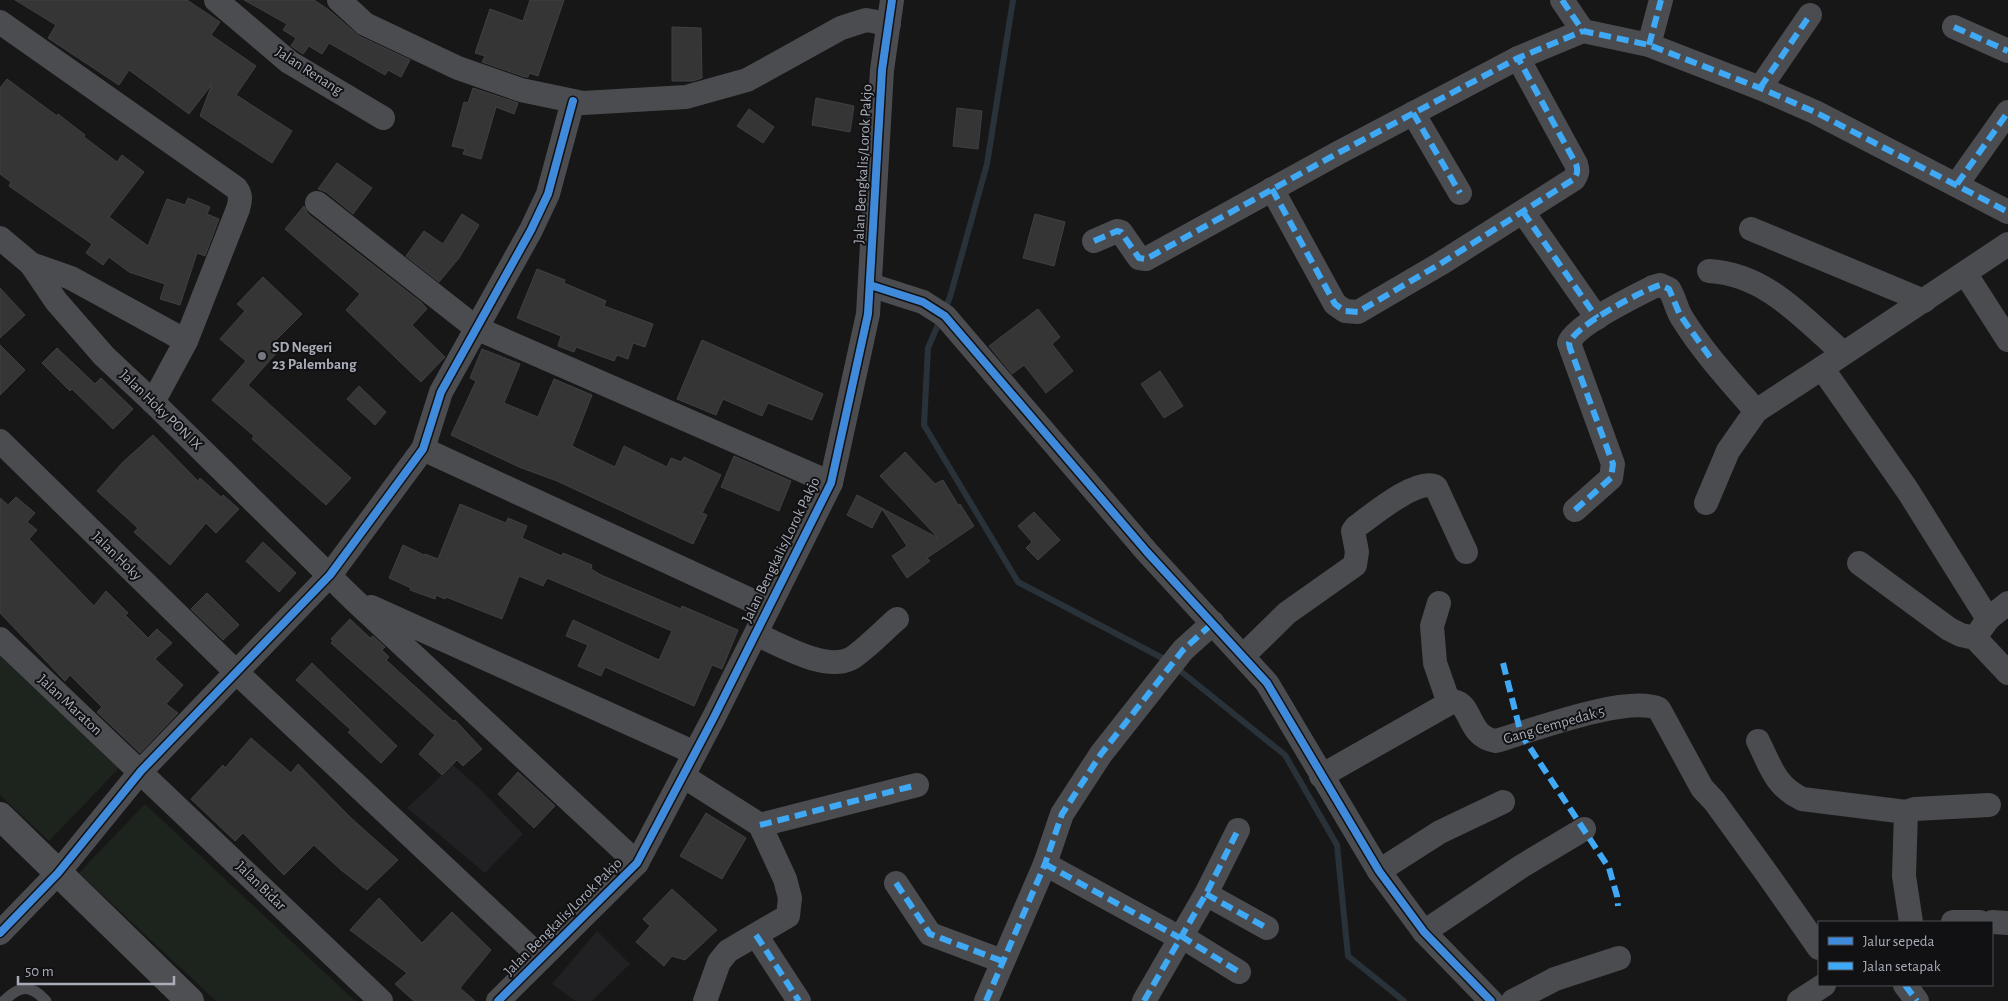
<svg xmlns="http://www.w3.org/2000/svg" width="2008" height="1001" font-family="'Alegreya Sans',sans-serif">
	<style>
		.built { fill: #212123 }
		.green { fill: #1d241e }
		.lines { fill: none; stroke-linecap: round; stroke-linejoin: round }
		.stream { stroke: #2a3239; stroke-width: 6 }
		.building { fill: #353536; stroke: #3f4043 }
		.lane { stroke: #4b4c50; stroke-width: 11 }
		.street { stroke: #4b4c50; stroke-width: 24 }
		.primary { stroke: #4d4f52; stroke-width: 28 }
		.quiet { stroke: #3fa9f5; stroke-width: 6; stroke-dasharray: 12 6; stroke-linecap: butt }
		.cycleway-casing { stroke: #111113; stroke-width: 11 }
		.cycleway { stroke: #408adc; stroke-width: 8 }
		.poi-dot { fill: #757880; stroke: #111113; stroke-width: 2 }
		.labels { text-anchor: middle; dominant-baseline: central; stroke-width: 4; stroke-linejoin: round; paint-order: stroke }
		.street-label { font-size: 15px; fill: #a8adb8; stroke: #111113 }
		.poi-label { font-size: 15px; font-weight: bold; fill: #a8adb8; stroke: #111113; text-anchor: start }
	</style>
	<rect width="100%" height="100%" fill="#171717"/>
	<!-- built -->
	<g class="built">
		<path d="M453,765L481,790L523,834L485,873L407,808Z"/>
		<path d="M597,931L630,964L592,1001H575L552,984Z"/>
	</g>
	<!-- green -->
	<g class="green">
		<path d="M0,656L119,768L49,841L0,795Z"/>
		<path d="M145,804L355,1001H216L79,873Z"/>
	</g>
	<g class="lines">
		<!-- stream -->
		<g class="stream">
			<path d="M944,311L950,297L987,164L1013,0"/>
			<path d="M940,320L928,348L924,425L1018,582L1168,661L1285,755L1337,845L1348,956L1404,1001"/>
		</g>
	</g>
	<!-- building -->
	<g class="building">
		<path d="M15,0H187L220,22L211,35L256,66L236,95L292,131L272,163L200,116L212,84L189,114L129,70L119,85L48,38L56,25Z"/>
		<path d="M244,0H314L329,10L359,36L410,60L401,77L388,70L385,75L329,43L322,54L309,46L303,54L291,46L296,38L283,30L287,24Z"/>
		<path d="M530,0H564L538,76L529,73L528,77H525L482,62L485,56L475,53L490,9L523,21Z"/>
		<path d="M672,27L701,28L702,78L693,81H672Z"/>
		<path d="M7,79L57,116L58,114L85,135L84,137L117,162L122,155L144,172L109,217L148,246L167,199L185,205L188,198L210,207L207,214L219,219L205,256L197,253L180,305L160,299L165,284L129,272L109,257L103,265L86,253L92,244L9,186L11,182L0,174V88Z"/>
		<path d="M473,88L518,103L514,114L496,107L481,159L463,154L465,149L452,146L464,102L468,103Z"/>
		<path d="M816,98L854,106L850,132L812,125Z"/>
		<path d="M957,108L982,111L978,149L953,146Z"/>
		<path d="M749,109L774,127L763,143L737,126Z"/>
		<path d="M337,163L372,188L353,214L326,192L318,189Z"/>
		<path d="M304,206L308,214L422,303L427,309L412,325L445,357L421,382L346,310L360,294L285,229Z"/>
		<path d="M462,214L479,225L459,258L439,282L406,256L424,231L443,244Z"/>
		<path d="M1035,214L1065,222L1054,266L1023,258Z"/>
		<path d="M537,269L565,280L564,283L606,301L604,306L653,324L645,347L633,343L628,359L617,355L614,361L576,347L574,352L558,346L561,336L517,318Z"/>
		<path d="M263,277L302,314L273,343L280,349L248,385L351,478L326,505L252,439L254,436L212,400L246,361L220,339L245,311L237,304Z"/>
		<path d="M0,288L25,315L0,338Z"/>
		<path d="M1038,309L1060,337L1052,344L1073,371L1046,393L1024,365L1012,374L989,346Z"/>
		<path d="M702,340L823,394L812,420L768,403L762,416L723,399L716,415L677,399Z"/>
		<path d="M0,345L25,370L0,395Z"/>
		<path d="M57,348L95,384L101,378L133,409L113,429L72,389L70,391L42,363Z"/>
		<path d="M482,349L520,364L504,403L538,417L554,379L592,395L572,446L615,467L624,446L667,467L671,458L681,462L684,457L721,475L702,513L707,515L693,544L557,481L519,467L451,435L476,381L470,378Z"/>
		<path d="M1160,371L1183,406L1164,418L1141,384Z"/>
		<path d="M359,386L386,412L375,425L347,399Z"/>
		<path d="M153,435L198,481L200,478L221,497L223,495L239,509L216,533L206,523L170,565L134,532L138,528L97,491L122,463Z"/>
		<path d="M905,452L935,484L943,480L958,505L960,504L974,526L927,558L930,561L907,578L892,556L907,546L882,509L872,528L847,515L857,495L938,538L880,476Z"/>
		<path d="M734,456L791,481L779,511L721,487Z"/>
		<path d="M16,497L35,513L27,522L37,530L29,539L94,606L106,591L128,613L125,615L148,638L157,629L172,643L155,659L183,685L166,704L178,713L140,753L97,712L102,707L70,675L65,681L0,613V498L8,505Z"/>
		<path d="M460,504L506,523L508,518L527,526L522,538L562,556L563,553L592,565L591,569L601,575L681,609L682,606L738,630L722,669L712,665L694,706L605,667L601,676L578,666L588,645L566,636L573,620L659,660L672,631L547,578L543,586L519,576L502,619L446,597L445,599L436,595L435,599L410,590L411,588L389,578L403,545L424,555L425,554L438,559Z"/>
		<path d="M1034,512L1060,540L1038,560L1026,548L1032,542L1018,526Z"/>
		<path d="M263,542L296,573L279,592L246,561Z"/>
		<path d="M207,593L239,625L223,640L191,609Z"/>
		<path d="M350,619L370,638L373,636L385,647L382,650L389,657L386,660L453,721L455,720L482,749L463,766L457,760L442,775L419,754L435,735L331,643L333,641L331,639Z"/>
		<path d="M312,663L397,746L381,763L348,732L351,730L296,680Z"/>
		<path d="M251,738L291,773L298,764L350,817L398,860L367,890L341,870L314,845L284,875L243,833L235,841L191,799L223,765L225,768Z"/>
		<path d="M518,772L555,806L534,828L498,794Z"/>
		<path d="M706,813L746,838L722,879L680,856Z"/>
		<path d="M672,889L717,930L685,960L672,956L664,966L636,942L650,926L643,919Z"/>
		<path d="M379,898L422,943L452,912L491,950L460,988L475,1001H414L395,984L407,973L350,930Z"/>
	</g>
	<g class="lines">
		<!-- lane -->
		<path class="lane" d="M4,1001C20,985 30,984 46,1001"/>
		<!-- street -->
		<g class="street">
			<path d="M216,0L289,62L383,118"/>
			<path d="M339,0L365,24L458,68L521,90L583,103L686,97L747,80L841,28L866,20L889,24"/>
			<path d="M1562,0L1583,31L1649,45L1760,88L1815,112L2008,212"/>
			<path d="M0,22L236,188C242,196 240,201 238,209L186,341L153,402"/>
			<path d="M1954,27L2008,51"/>
			<path d="M1649,45L1661,0"/>
			<path d="M1760,88L1810,15"/>
			<path d="M1413,113L1460,193"/>
			<path d="M1957,184L2008,112"/>
			<path d="M1272,189L1335,304L1345,311L1358,312L1440,264L1574,179C1578,173 1578,170 1576,164L1518,58"/>
			<path d="M317,203L476,328L831,483"/>
			<path d="M1523,212L1597,318"/>
			<path d="M1751,229L1924,301"/>
			<path d="M0,238L31,264L56,301L104,356L153,402L353,599L637,863"/>
			<path d="M1094,241L1117,231L1121,232L1139,258L1146,259L1338,153L1518,58L1583,31"/>
			<path d="M31,264L71,278L186,341"/>
			<path d="M1709,271C1766,274 1803,318 1843,353"/>
			<path d="M1965,273L2008,340"/>
			<path d="M870,285L923,302L945,316L1147,552L1267,683L1379,871L1424,932L1491,1001"/>
			<path d="M0,441L235,671L541,958"/>
			<path d="M423,449L768,608"/>
			<path d="M1706,503L1728,451L1756,411"/>
			<path d="M1575,510L1611,478L1613,464L1569,343C1576,325 1635,296 1653,287L1660,285L1669,289C1675,298 1676,309 1682,318C1703,352 1730,381 1756,411L1822,368"/>
			<path d="M1859,563L1949,629L1961,635L1975,638L2008,673"/>
			<path d="M1439,603L1432,626L1435,663L1449,703"/>
			<path d="M371,607L695,753"/>
			<path d="M1988,619L1908,491L1822,368L2008,244"/>
			<path d="M1979,632L1988,619L2008,603"/>
			<path d="M756,634C780,645 825,671 850,659C862,653 886,628 897,619"/>
			<path d="M0,639L381,1001"/>
			<path d="M1243,656L1287,613L1355,565L1357,552L1353,531L1356,527C1371,516 1419,476 1436,487L1466,552"/>
			<path d="M1758,741C1771,767 1775,786 1802,799L1906,812L1915,809L1989,805"/>
			<path d="M683,776L760,825L785,879L790,898L788,916L728,951L719,962L705,1001"/>
			<path d="M1321,776L1453,701C1473,704 1467,737 1496,741C1530,731 1629,694 1659,709L1702,788L1715,802L1770,878L1819,948"/>
			<path d="M1906,812L1904,876L1911,922"/>
			<path d="M760,825L917,785"/>
			<path d="M1045,864L1180,938"/>
			<path d="M1379,871L1440,832L1503,802"/>
			<path d="M896,883L930,934L1002,961"/>
			<path d="M1206,894L1267,928"/>
			<path d="M1953,922H1980"/>
			<path d="M1992,922L2008,923"/>
			<path d="M1424,932L1522,866L1584,829"/>
			<path d="M0,933L58,873L141,771L330,575L423,449L441,392L531,230L548,194L573,101"/>
			<path d="M756,935L799,1001"/>
			<path d="M1181,936L1239,972"/>
			<path d="M1905,985L1917,1001"/>
			<path d="M498,1001L637,863L714,717L831,483L868,314L882,70L892,0"/>
			<path d="M986,1001L1045,864L1062,814L1101,754L1183,650L1213,623"/>
			<path d="M1144,1001L1206,894L1238,830"/>
			<path d="M1513,1001L1555,979L1619,958"/>
			<path d="M1799,1001L1824,985"/>
		</g>
		<!-- primary -->
		<path class="primary" d="M0,816L190,1001"/>
		<!-- quiet -->
		<g class="quiet">
			<path d="M1562,0L1583,31L1649,45L1760,88L1815,112L2008,212"/>
			<path d="M1954,27L2008,51"/>
			<path d="M1649,45L1661,0"/>
			<path d="M1760,88L1810,15"/>
			<path d="M1413,113L1460,193"/>
			<path d="M1957,184L2008,112"/>
			<path d="M1272,189L1335,304L1345,311L1358,312L1440,264L1574,179C1578,173 1578,170 1576,164L1518,58"/>
			<path d="M1523,212L1597,318"/>
			<path d="M1094,241L1117,231L1121,232L1139,258L1146,259L1338,153L1518,58L1583,31"/>
			<path d="M1575,510L1611,478L1613,464L1570,348L1569,343C1576,325 1641,291 1660,285L1669,289L1680,315L1710,357"/>
			<path d="M1503,663L1521,734L1609,868L1617,896L1618,906"/>
			<path d="M760,825L917,785"/>
			<path d="M1045,864L1180,938"/>
			<path d="M896,883L930,934L1002,961"/>
			<path d="M1206,894L1267,928"/>
			<path d="M756,935L799,1001"/>
			<path d="M1181,936L1239,972"/>
			<path d="M1905,985L1917,1001"/>
			<path d="M986,1001L1045,864L1062,814L1101,754L1183,650L1213,623"/>
			<path d="M1144,1001L1206,894L1238,830"/>
		</g>
		<!-- cycleway casing -->
		<g class="cycleway-casing">
			<g id="cycleway">
				<path d="M870,285L923,302L945,316L1147,552L1267,683L1379,871L1424,932L1491,1001"/>
				<path d="M0,933L58,873L141,771L330,575L423,449L441,392L531,230L548,194L573,101"/>
				<path d="M498,1001L637,863L714,717L831,483L868,314L882,70L892,0"/>
			</g>
		</g>
		<!-- cycleway -->
		<use href="#cycleway" class="cycleway"/>
	</g>
	<!-- markers -->
	<circle class="poi-dot" cx="262" cy="356" r="5"/>
	<g class="labels">
		<!-- street labels -->
		<g class="street-label">
			<text transform="translate(309 71) rotate(33)">Jalan Renang</text>
			<text transform="translate(863 164) rotate(-87)">Jalan Bengkalis/Lorok Pakjo</text>
			<text transform="translate(161 410) rotate(44)">Jalan Hoky PON IX</text>
			<text transform="translate(781 550) rotate(-64)">Jalan Bengkalis/Lorok Pakjo</text>
			<text transform="translate(117 556) rotate(44)">Jalan Hoky</text>
			<text transform="translate(70 705) rotate(43)">Jalan Maraton</text>
			<text transform="translate(1554 725) rotate(-16)">Gang Cempedak 5</text>
			<text transform="translate(261 886) rotate(44)">Jalan Bidar</text>
			<text transform="translate(563 917) rotate(-45)">Jalan Bengkalis/Lorok Pakjo</text>
		</g>
		<!-- poi labels -->
		<g class="poi-label">
			<text x="272" y="347">SD Negeri<tspan x="272" dy="17">23 Palembang</tspan></text>
		</g>
	</g>
	<!-- legend -->
	<rect x="1818" y="921" width="175" height="65" fill="#111113" stroke="#4d4f55"/>
	<rect x="1828" y="937" width="25" height="8" fill="#408adc" stroke="#4d4f55"/>
	<text x="1863" y="946" font-size="15" fill="#a8adb8">Jalur sepeda</text>
	<rect x="1828" y="962" width="25" height="8" fill="#3fa9f5" stroke="#4d4f55"/>
	<text x="1863" y="971" font-size="15" fill="#a8adb8">Jalan setapak</text>
	<!-- scale -->
	<path d="M18 976v8h156v-8" fill="none" stroke="#a8adb8" stroke-width="2.5"/>
	<text x="25" y="976" font-size="15" fill="#a8adb8" stroke="#111113" stroke-width="4" paint-order="stroke">50 m</text>
</svg>
